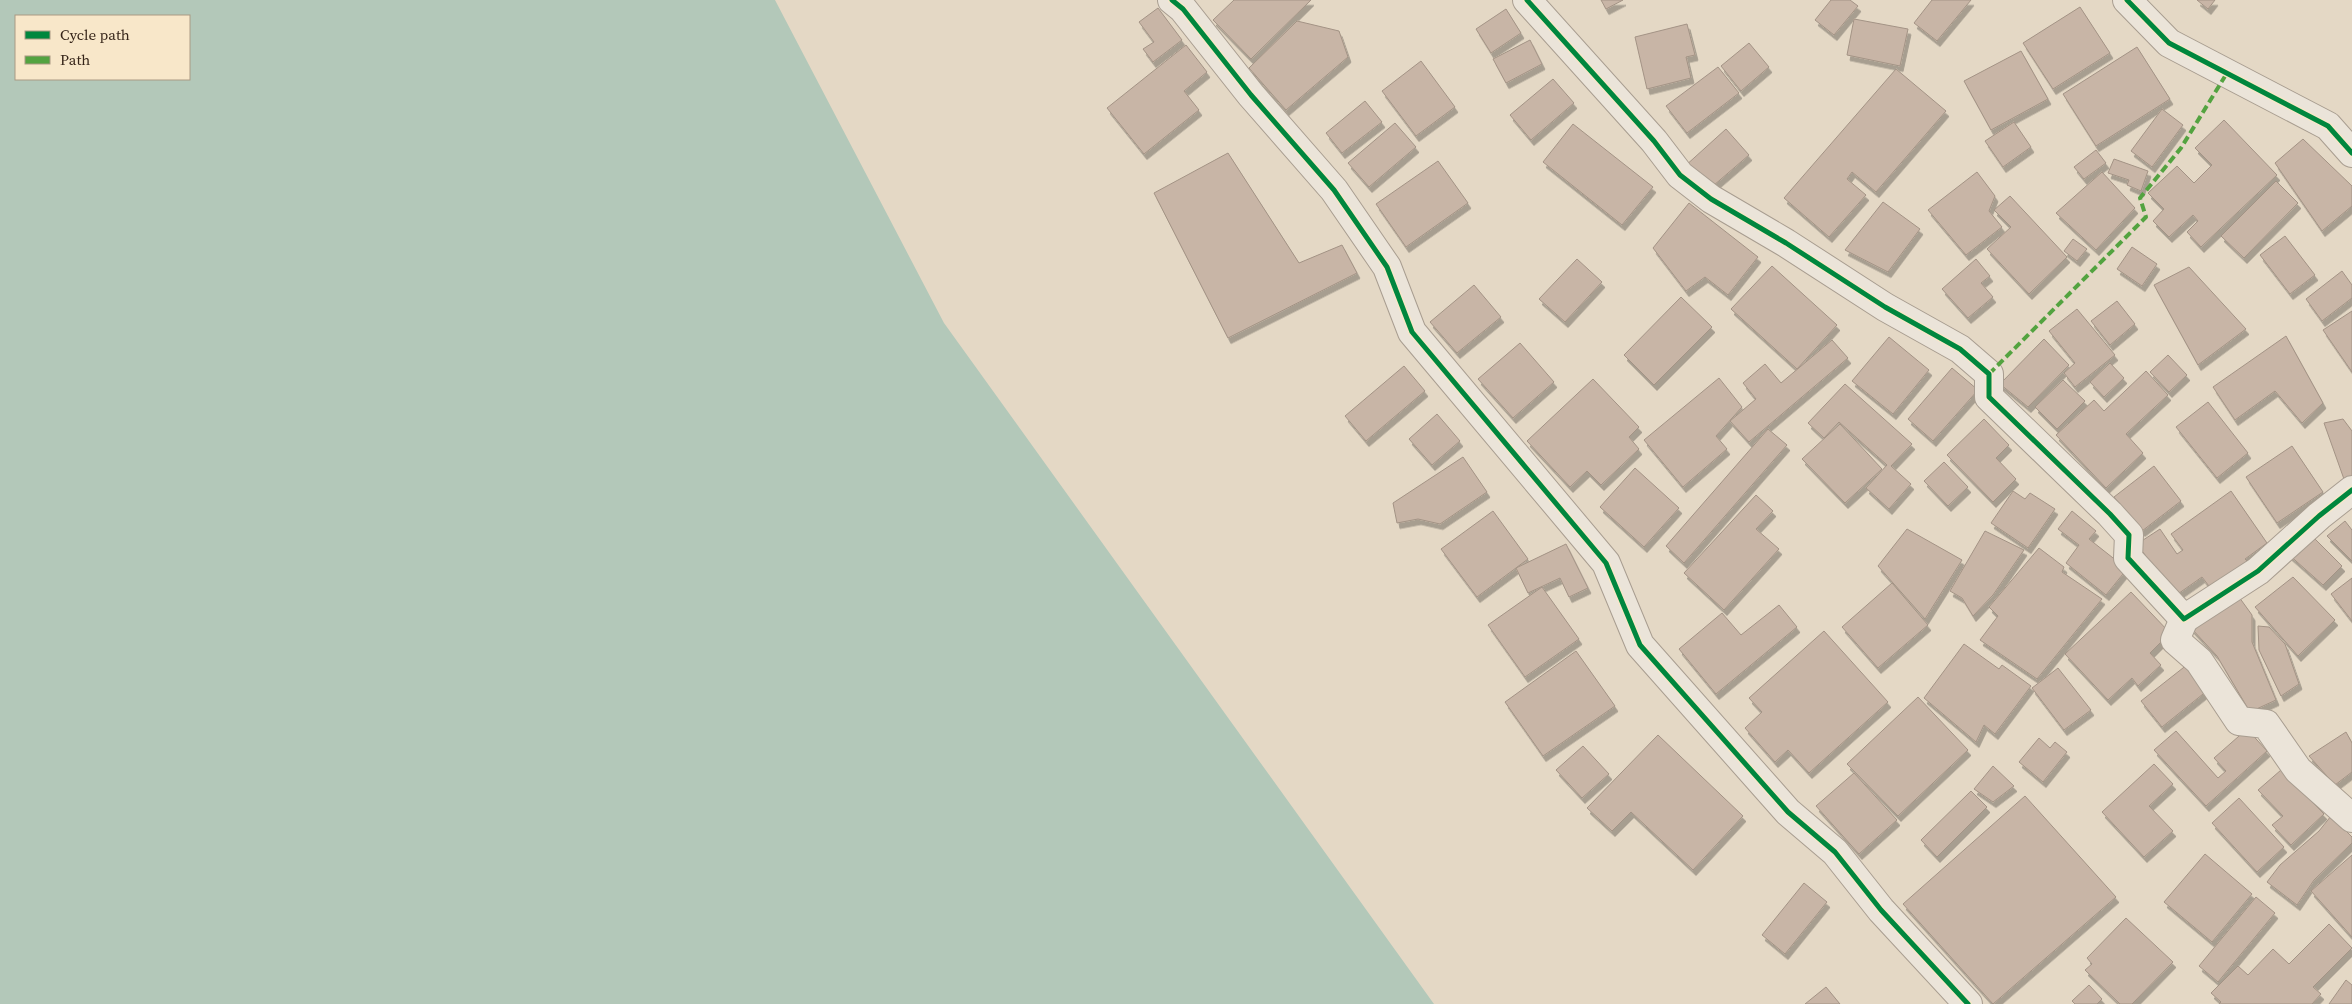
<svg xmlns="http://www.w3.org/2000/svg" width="2352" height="1004" font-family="'Source Serif 4',serif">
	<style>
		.water { fill: #b3c8b9; fill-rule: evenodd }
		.building { fill: #c8b5a6; stroke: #a39385; filter: url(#shadow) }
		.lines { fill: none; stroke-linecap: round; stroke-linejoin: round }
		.minor-casing { stroke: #a89d90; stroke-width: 30 }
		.minor { stroke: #ebe4d9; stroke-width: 28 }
		.quiet { stroke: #53a340; stroke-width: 4; stroke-dasharray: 8 4; stroke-linecap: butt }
		.cycleway-casing { stroke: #f8e7c9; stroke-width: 8 }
		.cycleway { stroke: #00873e; stroke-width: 5 }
	</style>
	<defs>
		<filter id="shadow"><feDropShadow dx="3" dy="5.5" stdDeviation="0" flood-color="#0004"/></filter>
	</defs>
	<rect width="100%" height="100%" fill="#e4d8c5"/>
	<!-- water -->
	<path class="water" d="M0,0H775L944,323L1434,1004H0ZM16,16H189V79H16Z"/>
	<!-- building -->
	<g class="building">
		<path d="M1234,0H1311L1251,59L1213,20Z"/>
		<path d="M1601,0H1623L1606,9Z"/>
		<path d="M1831,0H1850L1858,6L1834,35L1815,20Z"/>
		<path d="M1932,0H1971L1937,41L1914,23Z"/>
		<path d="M2197,0H2215L2208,9Z"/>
		<path d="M2080,7L2110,53L2053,89L2023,43Z"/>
		<path d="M1158,8L1182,40L1153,62L1143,49L1154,42L1139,22Z"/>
		<path d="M1506,9L1521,33L1491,53L1476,29Z"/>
		<path d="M1854,19L1908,29L1900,66L1847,55Z"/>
		<path d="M1297,21L1339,31L1348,57L1286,110L1249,68Z"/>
		<path d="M1687,24L1695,55L1686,57L1691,78L1647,89L1635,37Z"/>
		<path d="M1530,40L1542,64L1506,83L1493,59Z"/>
		<path d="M1749,43L1769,67L1741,91L1721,66Z"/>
		<path d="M1186,45L1207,72L1184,91L1199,110L1144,154L1107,108Z"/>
		<path d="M2137,47L2170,99L2096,146L2063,94Z"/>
		<path d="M2021,51L2048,99L1991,130L1964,81Z"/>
		<path d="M1421,61L1455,107L1416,136L1382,91Z"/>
		<path d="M1718,67L1739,93L1687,133L1666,106Z"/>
		<path d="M1896,69L1946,111L1876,192L1852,172L1847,179L1866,195L1829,237L1784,198Z"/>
		<path d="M1553,79L1574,103L1531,140L1510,115Z"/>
		<path d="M1365,101L1382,122L1342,153L1326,133Z"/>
		<path d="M2162,109L2183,125L2152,167L2131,151Z"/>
		<path d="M2224,120L2277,175L2201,247L2187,232L2198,221L2193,215L2169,237L2153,221L2164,209L2148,193L2177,166L2194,183L2212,165L2195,148Z"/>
		<path d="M2014,122L2031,147L2003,167L1985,141Z"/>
		<path d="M1395,123L1416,147L1369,187L1348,163Z"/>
		<path d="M1573,124L1653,187L1622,225L1543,162Z"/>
		<path d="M1726,129L1749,155L1706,192L1684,167Z"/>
		<path d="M2303,139L2352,186V206L2322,231L2275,163Z"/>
		<path d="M2096,150L2106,163L2084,179L2074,167Z"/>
		<path d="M1228,153L1299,263L1342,245L1357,273L1228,338L1154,193Z"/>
		<path d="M2114,159L2148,171L2141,191L2127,185L2129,180L2108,173Z"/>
		<path d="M1438,161L1468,203L1406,247L1376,204Z"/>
		<path d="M1977,172L1995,196L1989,211L2002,227L1966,255L1928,210Z"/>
		<path d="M2102,172L2135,208L2096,250L2056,213Z"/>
		<path d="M2276,181L2298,203L2244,258L2221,236Z"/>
		<path d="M2010,196L2067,257L2029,294L1987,249L2011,227L1994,210Z"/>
		<path d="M1883,202L1920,229L1888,272L1845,250Z"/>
		<path d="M1689,203L1758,257L1728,295L1705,277L1686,291L1653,248Z"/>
		<path d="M2285,236L2315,275L2290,294L2260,255Z"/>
		<path d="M2073,239L2087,249L2077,261L2064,251Z"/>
		<path d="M2132,247L2157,264L2142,286L2117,269Z"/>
		<path d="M1577,259L1602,282L1565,322L1539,299Z"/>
		<path d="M1976,259L1990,276L1981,283L1993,297L1968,318L1942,289Z"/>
		<path d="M1772,266L1837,325L1797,369L1731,309Z"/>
		<path d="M2189,267L2246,329L2198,365L2154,285Z"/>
		<path d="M2342,271L2352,285V298L2322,321L2306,299Z"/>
		<path d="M1474,285L1501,317L1457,353L1430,322Z"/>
		<path d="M1681,297L1712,327L1654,385L1624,355Z"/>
		<path d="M2117,301L2135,324L2110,345L2091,321Z"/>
		<path d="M2077,309L2115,355L2075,387L2064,373L2075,363L2049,331Z"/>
		<path d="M2352,311V372L2323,330Z"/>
		<path d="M2286,336L2323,403L2302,423L2275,391L2235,420L2213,387Z"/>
		<path d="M1889,337L1929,370L1893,414L1852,381Z"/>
		<path d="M2044,339L2069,365L2028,407L2000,384Z"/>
		<path d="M1832,340L1848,358L1749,442L1730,421L1756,399L1743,383L1765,364L1781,383Z"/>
		<path d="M1520,343L1554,382L1513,418L1478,379Z"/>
		<path d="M2168,355L2187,375L2169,392L2150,372Z"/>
		<path d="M2110,363L2124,378L2104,397L2090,382Z"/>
		<path d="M1404,366L1425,391L1366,441L1345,416Z"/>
		<path d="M1952,368L1978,390L1933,441L1908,419Z"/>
		<path d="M2146,371L2168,395L2126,434L2143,453L2106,488L2056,435L2094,400L2104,411Z"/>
		<path d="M1719,378L1742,407L1716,436L1727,449L1683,487L1644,440Z"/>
		<path d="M1593,379L1639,427L1629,437L1639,449L1601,485L1587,471L1570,487L1527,441Z"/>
		<path d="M2063,380L2085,401L2057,429L2035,407Z"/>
		<path d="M1845,384L1912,444L1891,466L1911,484L1889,509L1866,488L1887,465L1839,422L1824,438L1808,423Z"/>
		<path d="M2208,402L2248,453L2217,478L2176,427Z"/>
		<path d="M1437,414L1460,441L1432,465L1409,439Z"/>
		<path d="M1984,419L2009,445L1996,458L2016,479L1993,502L1947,455Z"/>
		<path d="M2343,419L2352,431V477L2345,482L2324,423Z"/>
		<path d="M1840,424L1882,469L1845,503L1802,459Z"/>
		<path d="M1768,429L1787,445L1684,563L1666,546Z"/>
		<path d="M2292,446L2323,492L2277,523L2246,477Z"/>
		<path d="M1463,457L1487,492L1440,524L1418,519L1397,523L1393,503Z"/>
		<path d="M1944,462L1968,487L1948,506L1924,481Z"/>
		<path d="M2154,466L2181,501L2142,531L2114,497Z"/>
		<path d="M1635,468L1679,508L1644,547L1600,507Z"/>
		<path d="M2013,491L2025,499L2030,493L2055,509L2028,548L1991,523Z"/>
		<path d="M2231,491L2267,543L2245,559L2249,563L2212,590L2202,577L2175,596L2137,544L2160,529L2177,554L2183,550L2171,534Z"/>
		<path d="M1756,495L1773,511L1756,529L1779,549L1724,610L1684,573Z"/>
		<path d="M1493,511L1528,559L1477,597L1441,549Z"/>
		<path d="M2072,511L2096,531L2089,539L2127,569L2106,595L2066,563L2079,545L2058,529Z"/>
		<path d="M2345,521L2352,530V561L2327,536Z"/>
		<path d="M1907,529L1962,560L1925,619L1878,566Z"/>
		<path d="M1985,531L2024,550L1993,595L1973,616L1962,598L1950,591Z"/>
		<path d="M2313,537L2342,566L2323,585L2287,553Z"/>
		<path d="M1566,544L1588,588L1569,597L1560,578L1528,593L1516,568Z"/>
		<path d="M2039,548L2064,567L2062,572L2102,599L2037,679L1980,640L1998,616L1989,607Z"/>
		<path d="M2293,577L2335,620L2298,656L2255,607Z"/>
		<path d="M2352,578V621L2331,594Z"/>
		<path d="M1892,583L1928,625L1878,668L1842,627Z"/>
		<path d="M1542,587L1579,639L1525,677L1488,625Z"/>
		<path d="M2131,592L2170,633L2150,653L2161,665L2138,686L2132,678L2108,700L2065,654Z"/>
		<path d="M2239,597L2252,615V642L2276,700L2250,712L2217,656L2191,628Z"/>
		<path d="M1779,605L1797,627L1716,694L1679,649L1722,613L1741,635Z"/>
		<path d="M2258,626L2269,627L2285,644L2299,684L2281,696L2259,650Z"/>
		<path d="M1824,631L1888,702L1809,773L1788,750L1775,762L1745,728L1762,712L1749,698Z"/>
		<path d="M1964,644L1999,669L2002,665L2031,686L1995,734L1984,725L1976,742L1924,698Z"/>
		<path d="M1576,651L1615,706L1543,756L1505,702Z"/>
		<path d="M2188,664L2208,690L2162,727L2141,701Z"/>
		<path d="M2058,668L2091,710L2064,730L2032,688Z"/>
		<path d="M1918,697L1968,750L1898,816L1847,764Z"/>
		<path d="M2247,729L2267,751L2206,806L2154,750L2176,731L2218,778L2226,771L2214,758Z"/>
		<path d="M2346,732L2352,743V772L2335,785L2309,756Z"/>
		<path d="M1658,735L1743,816L1693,870L1631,812L1612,831L1587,808Z"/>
		<path d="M2039,738L2050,748L2055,742L2067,752L2043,782L2019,762Z"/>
		<path d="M1583,746L1609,774L1582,798L1556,770Z"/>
		<path d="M2154,764L2173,784L2149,806L2173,831L2144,857L2102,812Z"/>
		<path d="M1993,766L2014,786L1993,802L1974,789Z"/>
		<path d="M2281,770L2324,814L2291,845L2272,825L2283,816L2258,790Z"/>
		<path d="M1854,773L1897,820L1859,854L1816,806Z"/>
		<path d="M1971,791L1987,807L1937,857L1921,840Z"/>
		<path d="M2025,796L2116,897L1993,1004L1903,904Z"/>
		<path d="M2239,798L2284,847L2257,872L2212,823Z"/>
		<path d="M2331,816L2352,837V843L2314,880L2297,905L2267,882L2280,865L2319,831Z"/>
		<path d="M2205,854L2252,894L2212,942L2164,902Z"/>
		<path d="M2352,855V937L2311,891Z"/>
		<path d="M1804,883L1827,902L1785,954L1762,935Z"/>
		<path d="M2256,897L2275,913L2218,982L2199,966Z"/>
		<path d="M2126,918L2173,962L2132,1004H2120L2085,970L2092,964L2087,958Z"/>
		<path d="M2329,924L2352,948L2313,987L2321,994L2312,1004H2219L2221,1002L2211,993L2238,966L2248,975L2273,949L2289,964Z"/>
		<path d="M2346,980L2352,985V1004H2329Z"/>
		<path d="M2089,985L2102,999L2097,1004H2075L2072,1001Z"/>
		<path d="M1826,987L1840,1004H1805Z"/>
	</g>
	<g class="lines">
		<!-- minor casing -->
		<g class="minor-casing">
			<g id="minor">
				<path d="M1172,0L1183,9L1251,95L1334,190L1387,267L1412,332L1606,563L1640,645L1788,812L1835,852L1881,910L1968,1004"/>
				<path d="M1527,0L1654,141L1680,175L1711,199L1786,243L1885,307L1960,349L1989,374V397L2110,514L2129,535L2128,558L2184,619L2258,571L2319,516L2352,490"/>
				<path d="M2127,0L2169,43L2328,126L2352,153"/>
				<path d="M2184,619L2175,640L2199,661L2239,721L2266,724L2298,770L2352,818"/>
			</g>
		</g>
		<!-- minor -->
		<use href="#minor" class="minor"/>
		<!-- quiet -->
		<path class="quiet" d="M1989,374L2146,217L2140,198L2181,148L2227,73"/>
		<!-- cycleway casing -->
		<g class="cycleway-casing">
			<g id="cycleway">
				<path d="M1172,0L1183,9L1251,95L1334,190L1387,267L1412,332L1606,563L1640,645L1788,812L1835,852L1881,910L1968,1004"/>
				<path d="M1527,0L1654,141L1680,175L1711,199L1786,243L1885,307L1960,349L1989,374V397L2110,514L2129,535L2128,558L2184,619L2258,571L2319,516L2352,490"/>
				<path d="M2127,0L2169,43L2328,126L2352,153"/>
			</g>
		</g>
		<!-- cycleway -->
		<use href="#cycleway" class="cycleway"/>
	</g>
	<!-- legend -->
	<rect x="15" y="15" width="175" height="65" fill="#f8e7c9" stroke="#aa9983"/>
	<rect x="25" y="31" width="25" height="8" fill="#00873e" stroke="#aa9983"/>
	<text x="60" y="40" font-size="15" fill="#362519">Cycle path</text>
	<rect x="25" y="56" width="25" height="8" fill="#53a340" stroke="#aa9983"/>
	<text x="60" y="65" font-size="15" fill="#362519">Path</text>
</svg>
